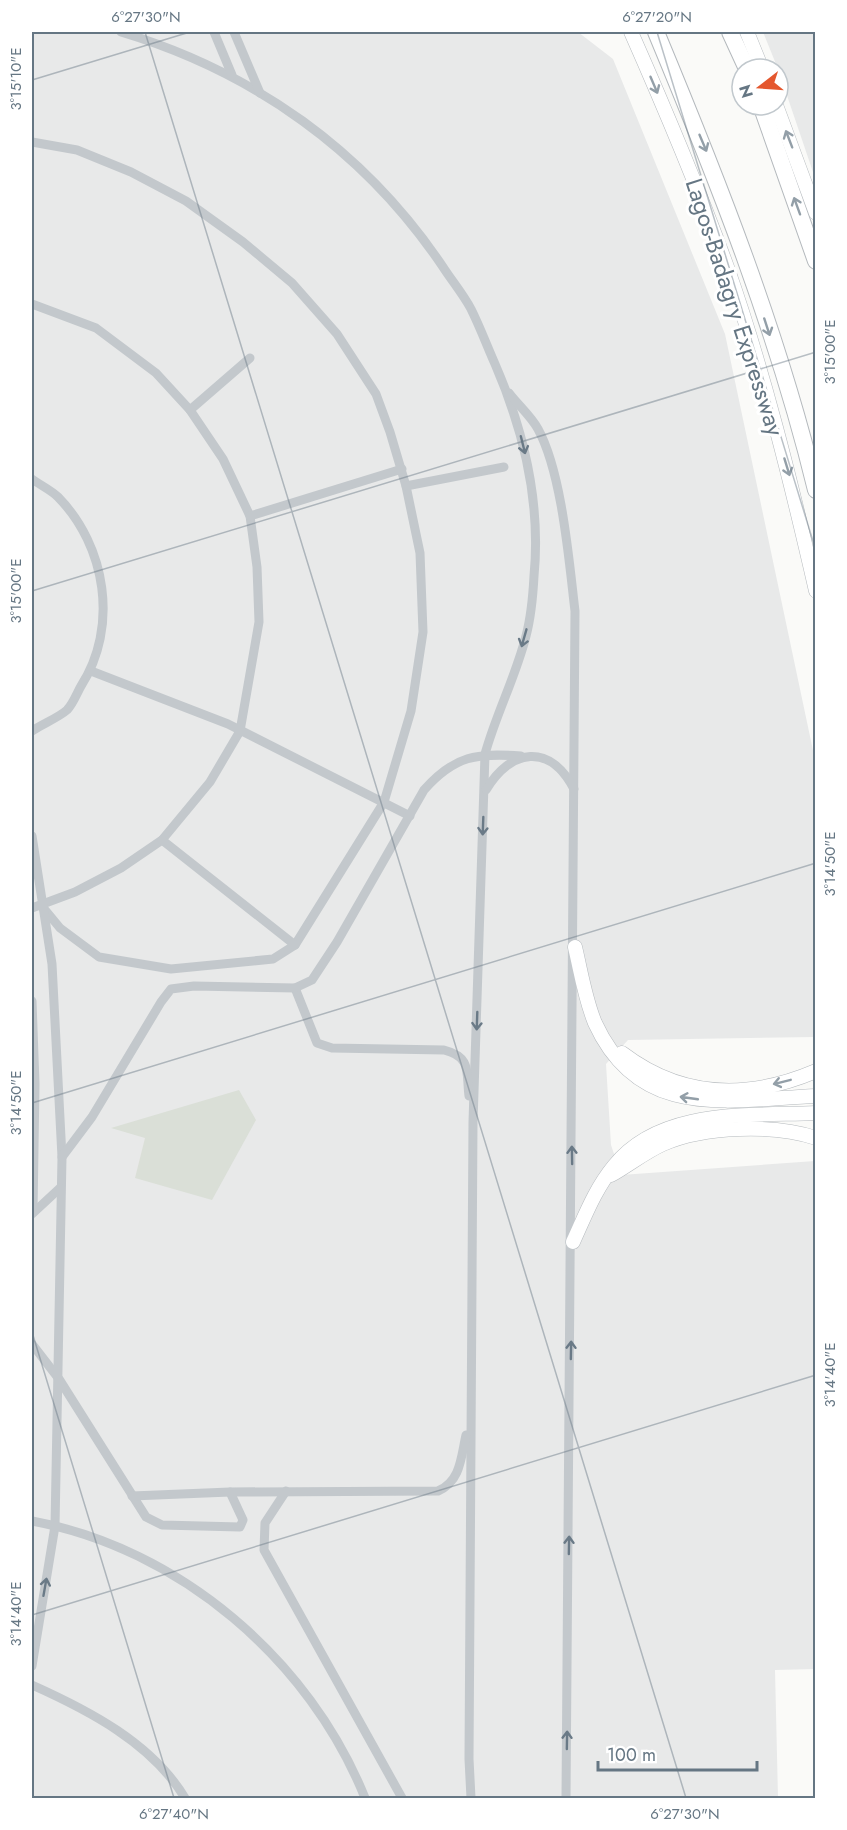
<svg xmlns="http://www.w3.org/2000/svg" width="847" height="1830" font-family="Jost,sans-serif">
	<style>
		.built { fill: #e8e9e9 }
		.green { fill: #dadfd7 }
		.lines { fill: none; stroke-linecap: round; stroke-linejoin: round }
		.primary-casing { stroke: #b5babe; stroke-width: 15 }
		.motorway-casing { stroke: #b4b9bd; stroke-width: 18 }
		.minor { stroke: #c3c8cc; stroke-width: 9 }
		.primary { stroke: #fff; stroke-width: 14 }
		.motorway { stroke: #fff; stroke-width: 16 }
		.oneway { stroke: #939fa8 }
		.oneway2 { stroke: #6a7a87 }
		.ticks { fill: none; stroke: #657683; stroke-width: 1.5; stroke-opacity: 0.45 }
		.labels { text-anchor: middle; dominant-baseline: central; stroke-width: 6; stroke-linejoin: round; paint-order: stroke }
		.street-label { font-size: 24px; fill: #657683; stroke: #fff }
		.neatline { fill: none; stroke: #657683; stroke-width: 2 }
		.ticks-label { font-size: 15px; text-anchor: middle; fill: #657683 }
	</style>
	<rect width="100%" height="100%" fill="#fafaf8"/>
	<!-- built -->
	<g class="built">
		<path d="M32,32H578L613,59L725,334L815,760V1037L628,1040L606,1064L611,1145L621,1175L815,1161V1669L775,1670L778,1798H32Z"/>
		<path d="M763,32H815V178L778,69Z"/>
	</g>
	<!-- green -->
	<path class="green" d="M239,1090L256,1120L212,1200L135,1178L145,1138L111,1128Z"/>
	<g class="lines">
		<!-- primary casing -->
		<g class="primary-casing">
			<g id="primary">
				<path d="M631,32C665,109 698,187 727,267C764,372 791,482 816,591"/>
				<path d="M747,32L762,69"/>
				<path d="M776,105L816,213"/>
				<path d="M575,947C581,972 585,999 595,1023C640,1121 727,1100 816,1096"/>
				<path d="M622,1053C681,1098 748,1100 816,1071"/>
				<path d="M611,1175C629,1165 645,1152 663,1144C704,1126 774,1124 816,1138"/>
				<path d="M573,1242C585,1216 595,1189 614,1166C660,1108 749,1116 816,1113"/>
			</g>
		</g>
		<!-- motorway casing -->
		<g class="motorway-casing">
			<g id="motorway">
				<path d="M656,32C718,181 778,333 816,490"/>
				<path d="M730,32L747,69"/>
				<path d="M761,105L816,261"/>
			</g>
		</g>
		<!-- minor -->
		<g class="minor">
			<path d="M121,32C254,72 365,151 443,267C452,281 463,294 471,309C480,327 487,346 495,364C524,431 541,503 534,576C533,595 531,617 526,636C516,676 496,714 485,754L473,1122L469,1759L471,1798"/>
			<path d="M214,32L232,75"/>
			<path d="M234,32L260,93"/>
			<path d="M32,142L77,150L131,172L186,201L243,242L292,283L337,334L376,394L390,432L406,486L420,553L423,632L411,711L384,802L295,945L273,959L171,969L99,957L60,928L41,905"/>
			<path d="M32,304L96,328L156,373L190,410L223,459L250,516L257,567L259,622L240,731L210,782L162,840L121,868L75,892L32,908"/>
			<path d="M509,393C518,405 531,416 538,429C562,473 569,561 575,611L566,1798"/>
			<path d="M190,410L250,358"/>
			<path d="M32,479C40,485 51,490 58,497C106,546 119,627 81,686C77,693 73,704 67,710C58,718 42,724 32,731"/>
			<path d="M406,486L504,467"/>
			<path d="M250,516L402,469"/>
			<path d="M91,671L228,724L410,816"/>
			<path d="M486,790C511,748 550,743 574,789"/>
			<path d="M32,836L52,964L62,1157L55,1526L32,1666"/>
			<path d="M162,840L295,945"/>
			<path d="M295,988L317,1043L332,1048L444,1050C472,1057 466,1072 469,1096"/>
			<path d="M32,1001L35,1084L33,1212"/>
			<path d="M62,1157L92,1117L161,1002L171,989L194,986L295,988L312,980L337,942L424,790C455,755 477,753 521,756"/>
			<path d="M32,1214L60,1188"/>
			<path d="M32,1344L59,1379L146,1517L162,1525L240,1527L243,1520L230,1492"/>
			<path d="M286,1491L265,1523L264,1550L402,1798"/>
			<path d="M132,1496L230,1492L438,1491C461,1481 461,1457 466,1435"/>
			<path d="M32,1521C179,1548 310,1660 365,1798"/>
			<path d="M32,1685C88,1710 152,1743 185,1798"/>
		</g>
		<!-- primary -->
		<use href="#primary" class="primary"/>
		<!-- motorway -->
		<use href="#motorway" class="motorway"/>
	</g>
	<!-- one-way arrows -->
	<defs><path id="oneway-shaft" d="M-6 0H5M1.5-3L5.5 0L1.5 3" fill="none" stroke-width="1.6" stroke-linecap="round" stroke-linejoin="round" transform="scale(1.5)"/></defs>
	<g class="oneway">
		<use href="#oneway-shaft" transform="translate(654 85) rotate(67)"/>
		<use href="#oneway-shaft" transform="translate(789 139) rotate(-111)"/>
		<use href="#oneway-shaft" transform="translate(703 143) rotate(67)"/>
		<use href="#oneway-shaft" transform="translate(797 206) rotate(-110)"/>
		<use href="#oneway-shaft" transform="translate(767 327) rotate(72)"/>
		<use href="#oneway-shaft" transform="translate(787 467) rotate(73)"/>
		<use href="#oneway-shaft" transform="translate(782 1082) rotate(166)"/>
		<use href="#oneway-shaft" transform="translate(689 1098) rotate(-172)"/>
	</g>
	<g class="oneway2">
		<use href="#oneway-shaft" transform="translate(523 445) rotate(76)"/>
		<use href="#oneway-shaft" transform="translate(524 638) rotate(106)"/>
		<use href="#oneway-shaft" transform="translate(483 826) rotate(92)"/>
		<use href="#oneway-shaft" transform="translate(477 1021) rotate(92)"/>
		<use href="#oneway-shaft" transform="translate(572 1155) rotate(-91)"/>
		<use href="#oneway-shaft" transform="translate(571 1350) rotate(-89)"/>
		<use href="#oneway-shaft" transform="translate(569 1545) rotate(-89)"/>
		<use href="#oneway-shaft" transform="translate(45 1587) rotate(-80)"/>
		<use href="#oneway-shaft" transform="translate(567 1740) rotate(-89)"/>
	</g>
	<!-- ticks -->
	<path class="ticks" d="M145,32L686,1798M657,32L816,551M32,80L190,32M32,591L816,352M32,1103L816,863M32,1332L174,1798M32,1615L816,1375"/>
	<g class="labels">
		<!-- street labels -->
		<g class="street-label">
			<text transform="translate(735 307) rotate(72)">Lagos-Badagry Expressway</text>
		</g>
	</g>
	<!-- border -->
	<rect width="847" height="1830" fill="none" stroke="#ffffff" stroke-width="66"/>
	<!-- north arrow -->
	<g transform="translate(760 87) rotate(253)"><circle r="28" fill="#ffffff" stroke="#c1c8cd" stroke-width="1.5"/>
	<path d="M0-4.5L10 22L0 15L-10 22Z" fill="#e4572e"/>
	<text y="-9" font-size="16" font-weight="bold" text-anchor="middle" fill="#657683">N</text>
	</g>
	<!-- scale -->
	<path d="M598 1761v9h159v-9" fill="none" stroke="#657683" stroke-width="3"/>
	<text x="607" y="1761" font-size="18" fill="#657683" stroke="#ffffff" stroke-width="4.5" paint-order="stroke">100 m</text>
	<rect x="33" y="33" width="781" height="1764" class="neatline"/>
	<g class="ticks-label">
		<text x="146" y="22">6°27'30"N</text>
		<text x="657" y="22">6°27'20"N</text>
		<text transform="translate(16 79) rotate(-90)" y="5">3°15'10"E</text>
		<text transform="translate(830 352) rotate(-90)" y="5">3°15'00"E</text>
		<text transform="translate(16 591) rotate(-90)" y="5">3°15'00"E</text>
		<text transform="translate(830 864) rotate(-90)" y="5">3°14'50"E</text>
		<text transform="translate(16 1103) rotate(-90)" y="5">3°14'50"E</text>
		<text transform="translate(830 1375) rotate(-90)" y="5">3°14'40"E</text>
		<text transform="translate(16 1614) rotate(-90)" y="5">3°14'40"E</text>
		<text x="174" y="1819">6°27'40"N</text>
		<text x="685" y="1819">6°27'30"N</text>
	</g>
</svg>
